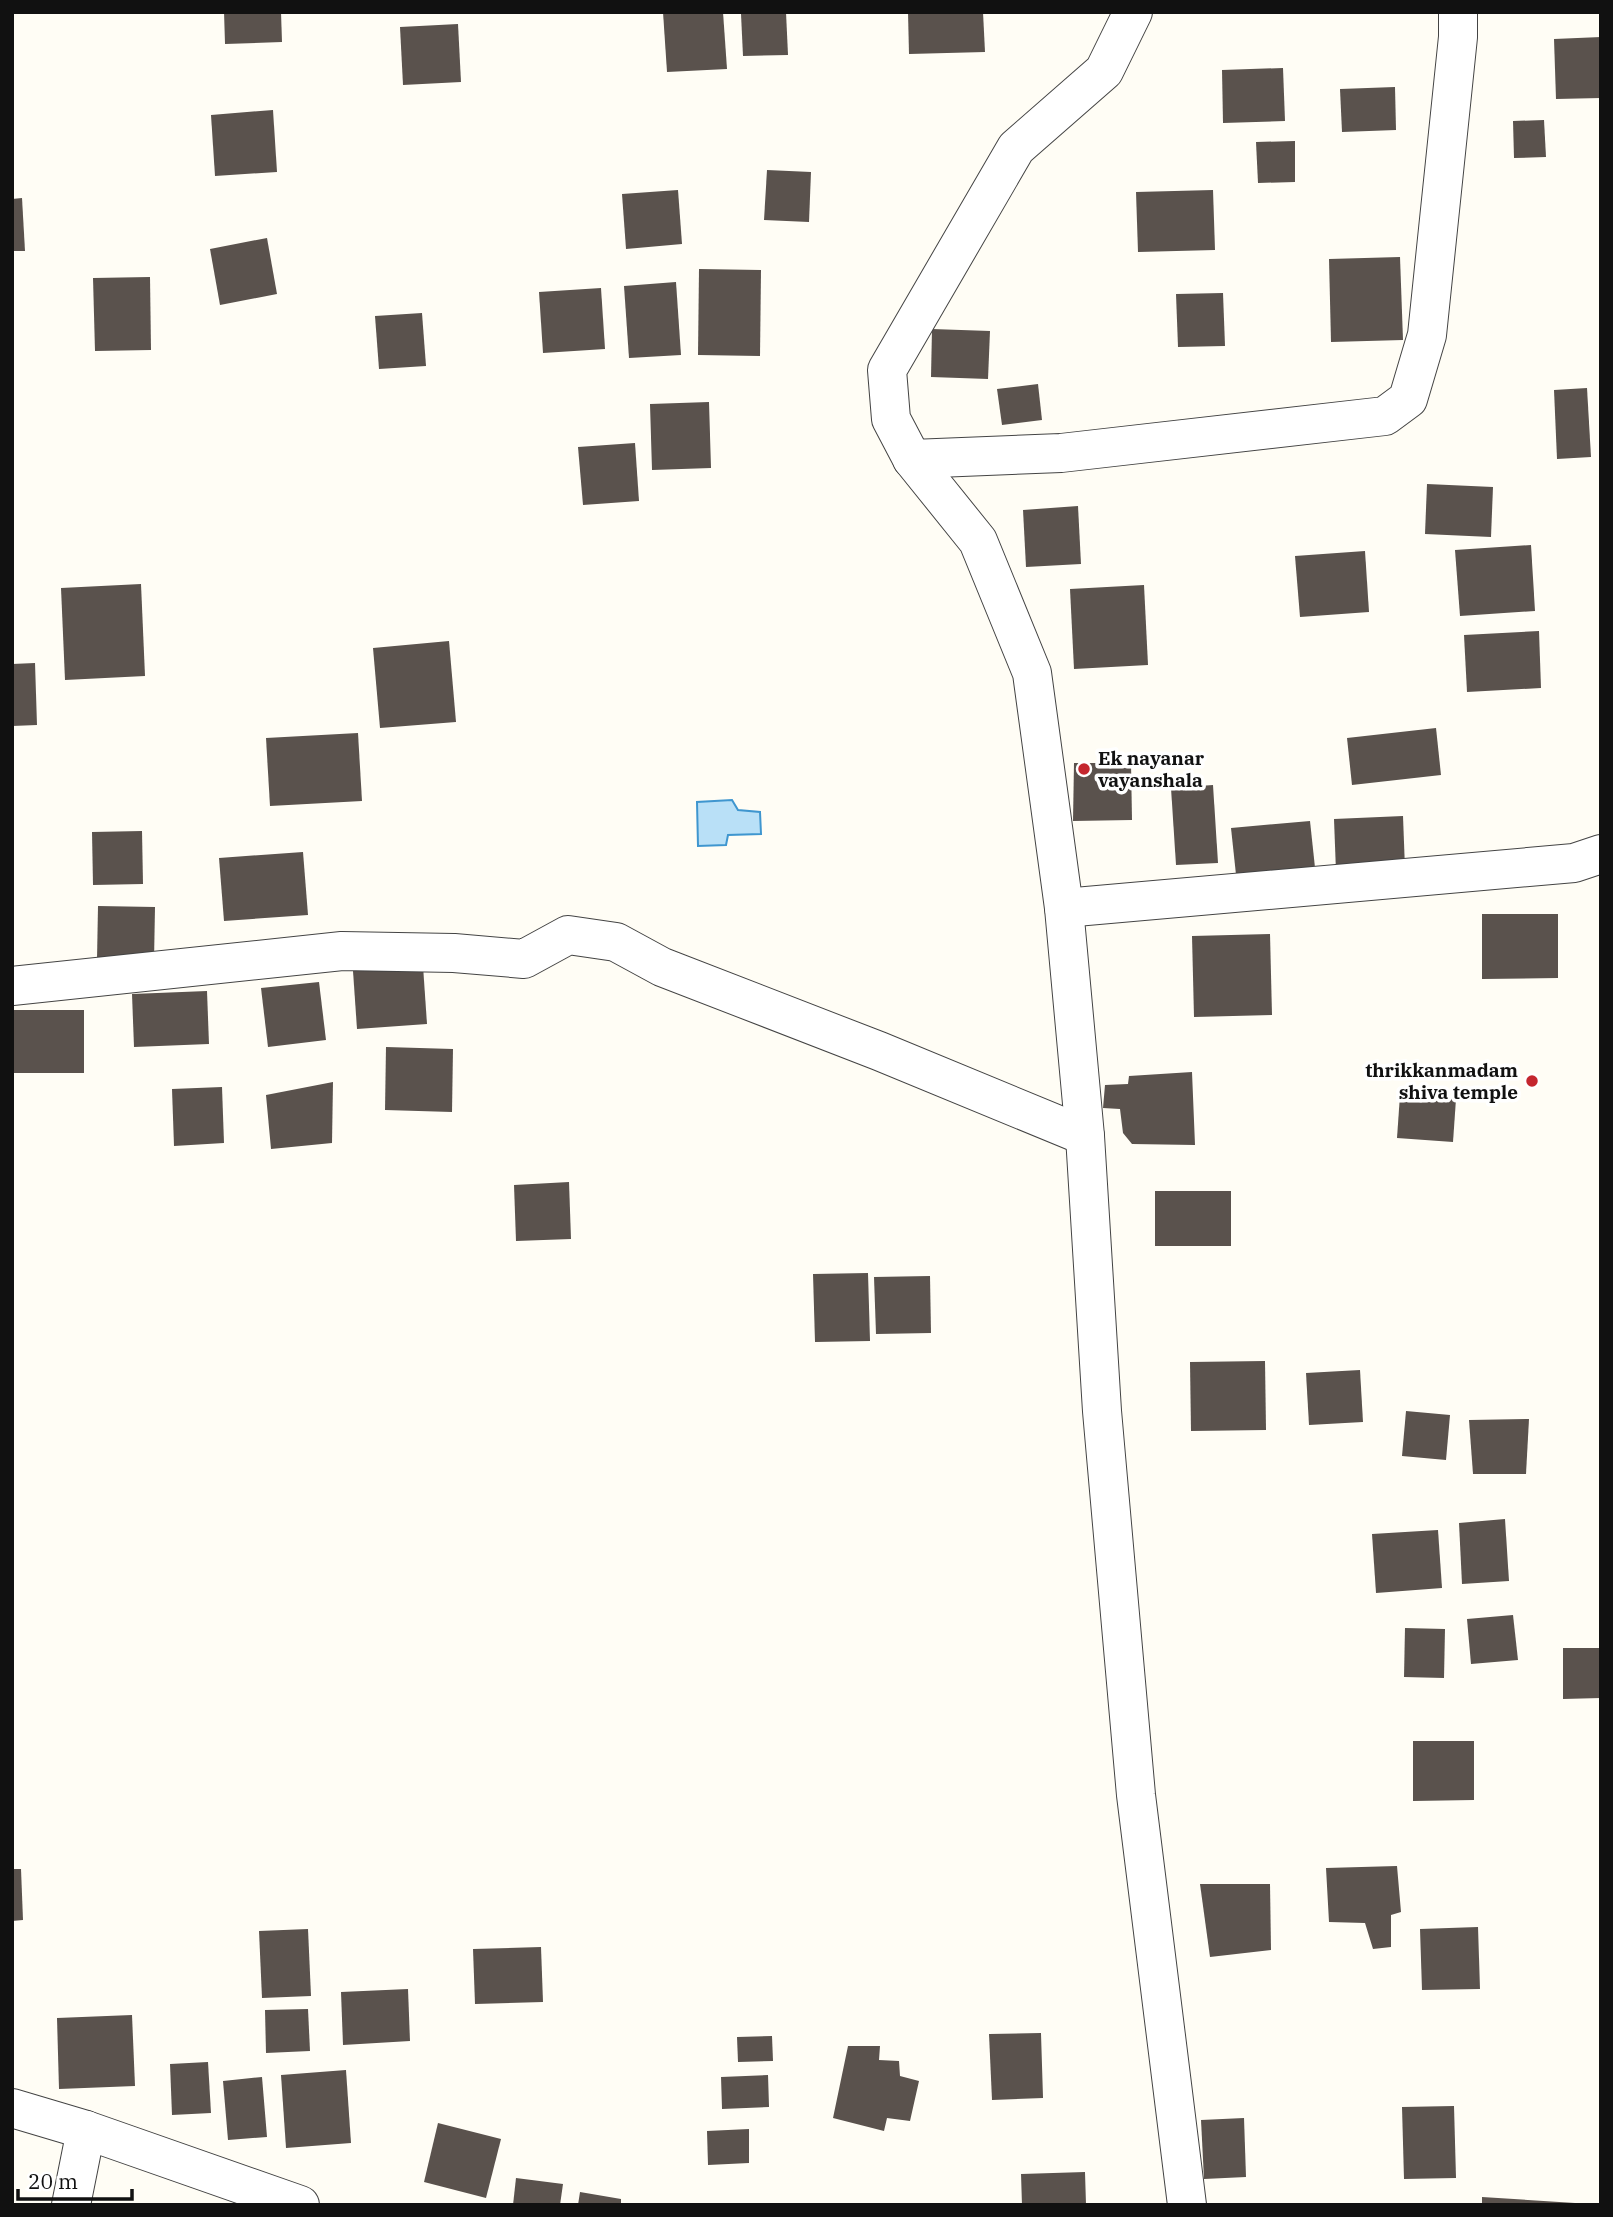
<svg xmlns="http://www.w3.org/2000/svg" width="1613" height="2217" font-family="'IBM Plex Serif',serif">
	<style>
		.water { fill: #b9e0f7; stroke: #3f96cf; stroke-width: 2 }
		.building { fill: #5a524d }
		.lines { fill: none; stroke-linecap: round; stroke-linejoin: round }
		.street-casing { stroke: #444; stroke-width: 40 }
		.street { stroke: #fff; stroke-width: 38 }
		.poi-dot { fill: #c4262e; stroke: #fff; stroke-width: 2.5 }
		.labels { text-anchor: middle; dominant-baseline: central; stroke-width: 7; stroke-linejoin: round; paint-order: stroke }
		.poi-label { font-size: 19px; font-weight: bold; fill: #111; stroke: #fff; text-anchor: start }
	</style>
	<rect width="100%" height="100%" fill="#fffdf5"/>
	<!-- water -->
	<path class="water" d="M732,800L738,810L760,812L761,834L728,835L726,845L698,846L697,802Z"/>
	<!-- building -->
	<g class="building">
		<path d="M224,12H281L282,42L225,44Z"/>
		<path d="M663,12H723L727,69L667,72Z"/>
		<path d="M786,12L788,55L743,56L741,14Z"/>
		<path d="M908,12H983L985,52L909,54Z"/>
		<path d="M458,24L461,82L403,85L400,27Z"/>
		<path d="M1601,37V98L1556,99L1554,39Z"/>
		<path d="M1283,68L1285,121L1223,123L1222,70Z"/>
		<path d="M1395,87L1396,130L1342,132L1340,89Z"/>
		<path d="M273,110L277,172L215,176L211,115Z"/>
		<path d="M1544,120L1546,157L1514,158L1513,121Z"/>
		<path d="M1295,141V182L1258,183L1256,142Z"/>
		<path d="M767,170L811,172L809,222L764,220Z"/>
		<path d="M678,190L682,244L626,249L622,194Z"/>
		<path d="M1213,190L1215,250L1138,252L1136,192Z"/>
		<path d="M22,198L25,251H12V199Z"/>
		<path d="M267,238L277,294L220,305L210,249Z"/>
		<path d="M1400,257L1403,340L1331,342L1329,259Z"/>
		<path d="M699,269L761,270L760,356L698,355Z"/>
		<path d="M150,277L151,350L95,351L93,278Z"/>
		<path d="M676,282L681,355L629,358L624,286Z"/>
		<path d="M601,288L605,349L543,353L539,292Z"/>
		<path d="M1223,293L1225,346L1178,347L1176,294Z"/>
		<path d="M422,313L426,366L379,369L375,316Z"/>
		<path d="M932,329L990,331L988,379L931,377Z"/>
		<path d="M1038,384L1042,420L1002,425L997,389Z"/>
		<path d="M1587,388L1591,457L1557,459L1554,390Z"/>
		<path d="M709,402L711,468L652,470L650,404Z"/>
		<path d="M635,443L639,501L583,505L578,447Z"/>
		<path d="M1427,484L1493,487L1491,537L1425,534Z"/>
		<path d="M1078,506L1081,564L1026,567L1023,510Z"/>
		<path d="M1531,545L1535,611L1460,616L1455,550Z"/>
		<path d="M1365,551L1369,612L1300,617L1295,556Z"/>
		<path d="M141,584L145,676L65,680L61,588Z"/>
		<path d="M1144,585L1148,665L1074,669L1070,589Z"/>
		<path d="M1539,631L1541,688L1467,692L1464,635Z"/>
		<path d="M449,641L456,722L380,728L373,648Z"/>
		<path d="M35,663L37,725L12,726V664Z"/>
		<path d="M1436,728L1441,775L1352,785L1347,738Z"/>
		<path d="M358,733L362,801L270,806L266,738Z"/>
		<path d="M1074,763H1131L1132,820L1073,821Z"/>
		<path d="M1213,785L1218,863L1176,865L1171,788Z"/>
		<path d="M1403,816L1405,869L1336,872L1334,819Z"/>
		<path d="M1310,821L1316,877L1237,884L1231,828Z"/>
		<path d="M142,831L143,884L93,885L92,832Z"/>
		<path d="M303,852L308,915L224,921L219,858Z"/>
		<path d="M98,906L155,907L154,961L97,960Z"/>
		<path d="M1482,914H1558V978L1482,979Z"/>
		<path d="M1270,934L1272,1015L1194,1017L1192,936Z"/>
		<path d="M423,966L427,1024L357,1029L353,971Z"/>
		<path d="M319,982L326,1040L268,1047L261,988Z"/>
		<path d="M207,991L209,1044L134,1047L132,994Z"/>
		<rect x="12" y="1010" width="72" height="63"/>
		<path d="M386,1047L453,1049L452,1112L385,1110Z"/>
		<path d="M1192,1072L1195,1145L1132,1144L1123,1133L1120,1109L1103,1108L1105,1085L1128,1084L1129,1076Z"/>
		<path d="M333,1082L332,1143L271,1149L266,1095Z"/>
		<path d="M222,1087L224,1143L174,1146L172,1089Z"/>
		<path d="M1400,1095L1456,1099L1453,1142L1397,1138Z"/>
		<path d="M569,1182L571,1239L516,1241L514,1185Z"/>
		<rect x="1155" y="1191" width="76" height="55"/>
		<path d="M868,1273L870,1341L815,1342L813,1274Z"/>
		<path d="M930,1276L931,1333L876,1334L874,1277Z"/>
		<path d="M1265,1361L1266,1430L1191,1431L1190,1362Z"/>
		<path d="M1360,1370L1363,1422L1309,1425L1306,1373Z"/>
		<path d="M1406,1411L1450,1415L1446,1460L1402,1456Z"/>
		<path d="M1529,1419L1526,1474H1473L1469,1420Z"/>
		<path d="M1505,1519L1509,1581L1462,1584L1459,1523Z"/>
		<path d="M1438,1530L1442,1588L1376,1593L1372,1534Z"/>
		<path d="M1513,1615L1518,1660L1471,1664L1467,1619Z"/>
		<path d="M1405,1628L1445,1629L1444,1678L1404,1677Z"/>
		<path d="M1563,1648H1601V1698L1563,1699Z"/>
		<path d="M1413,1741H1474V1800L1413,1801Z"/>
		<path d="M1397,1866L1401,1912L1391,1915V1947L1373,1949L1365,1923L1329,1922L1326,1868Z"/>
		<path d="M12,1869H21L23,1920L12,1921Z"/>
		<path d="M1200,1884H1270L1271,1950L1210,1957Z"/>
		<path d="M1478,1927L1480,1989L1422,1990L1420,1929Z"/>
		<path d="M308,1929L311,1996L262,1998L259,1931Z"/>
		<path d="M541,1947L543,2002L475,2004L473,1949Z"/>
		<path d="M408,1989L410,2041L343,2045L341,1992Z"/>
		<path d="M308,2009L310,2051L266,2053L265,2010Z"/>
		<path d="M132,2015L135,2086L59,2089L57,2018Z"/>
		<path d="M1041,2033L1043,2098L992,2100L989,2034Z"/>
		<path d="M772,2036L773,2061L738,2062L737,2037Z"/>
		<path d="M848,2046H880L879,2060L899,2061L900,2076L919,2081L910,2121L887,2118L884,2131L833,2118Z"/>
		<path d="M208,2062L211,2113L172,2115L170,2064Z"/>
		<path d="M346,2070L351,2143L286,2148L281,2075Z"/>
		<path d="M768,2075L769,2107L722,2109L721,2077Z"/>
		<path d="M262,2077L267,2137L228,2140L223,2081Z"/>
		<path d="M1454,2106L1456,2178L1404,2179L1402,2107Z"/>
		<path d="M1244,2118L1246,2177L1204,2179L1201,2120Z"/>
		<path d="M438,2123L501,2139L486,2198L424,2182Z"/>
		<path d="M749,2129V2163L708,2165L707,2131Z"/>
		<path d="M1085,2172L1086,2205H1022L1021,2174Z"/>
		<path d="M516,2178L563,2184L560,2205H513Z"/>
		<path d="M580,2192L621,2199V2205H578Z"/>
		<path d="M1482,2197L1575,2203V2205H1482Z"/>
	</g>
	<g class="lines">
		<!-- street casing -->
		<g class="street-casing">
			<g id="street">
				<path d="M1133,12L1104,71L1016,148L887,370L891,419L912,459L978,541L1032,673L1064,908L1085,1136L1102,1411L1136,1795L1187,2205"/>
				<path d="M912,459L1061,453L1385,416L1408,399L1427,335L1458,37V12"/>
				<path d="M1064,908L1574,863L1601,854"/>
				<path d="M12,986L342,951L454,953L524,959L568,935L616,942L662,967L879,1051L1085,1136"/>
				<path d="M12,2108L86,2130L300,2205"/>
				<path d="M71,2205L86,2130"/>
			</g>
		</g>
		<!-- street -->
		<use href="#street" class="street"/>
	</g>
	<!-- markers -->
	<g class="poi-dot">
		<circle cx="1084" cy="769" r="7"/>
		<circle cx="1532" cy="1081" r="7"/>
	</g>
	<g class="labels">
		<!-- poi labels -->
		<g class="poi-label">
			<text x="1098" y="758">Ek nayanar<tspan x="1098" dy="22">vayanshala</tspan></text>
			<text x="1518" y="1070" text-anchor="end">thrikkanmadam<tspan x="1518" dy="22">shiva temple</tspan></text>
		</g>
	</g>
	<!-- border -->
	<rect width="1613" height="2217" fill="none" stroke="#111111" stroke-width="28"/>
	<!-- scale -->
	<path d="M18 2189v10h114v-10" fill="none" stroke="#111111" stroke-width="3.5"/>
	<text x="28" y="2189" font-size="21" fill="#111111" stroke="#ffffff" stroke-width="5" paint-order="stroke">20 m</text>
</svg>
